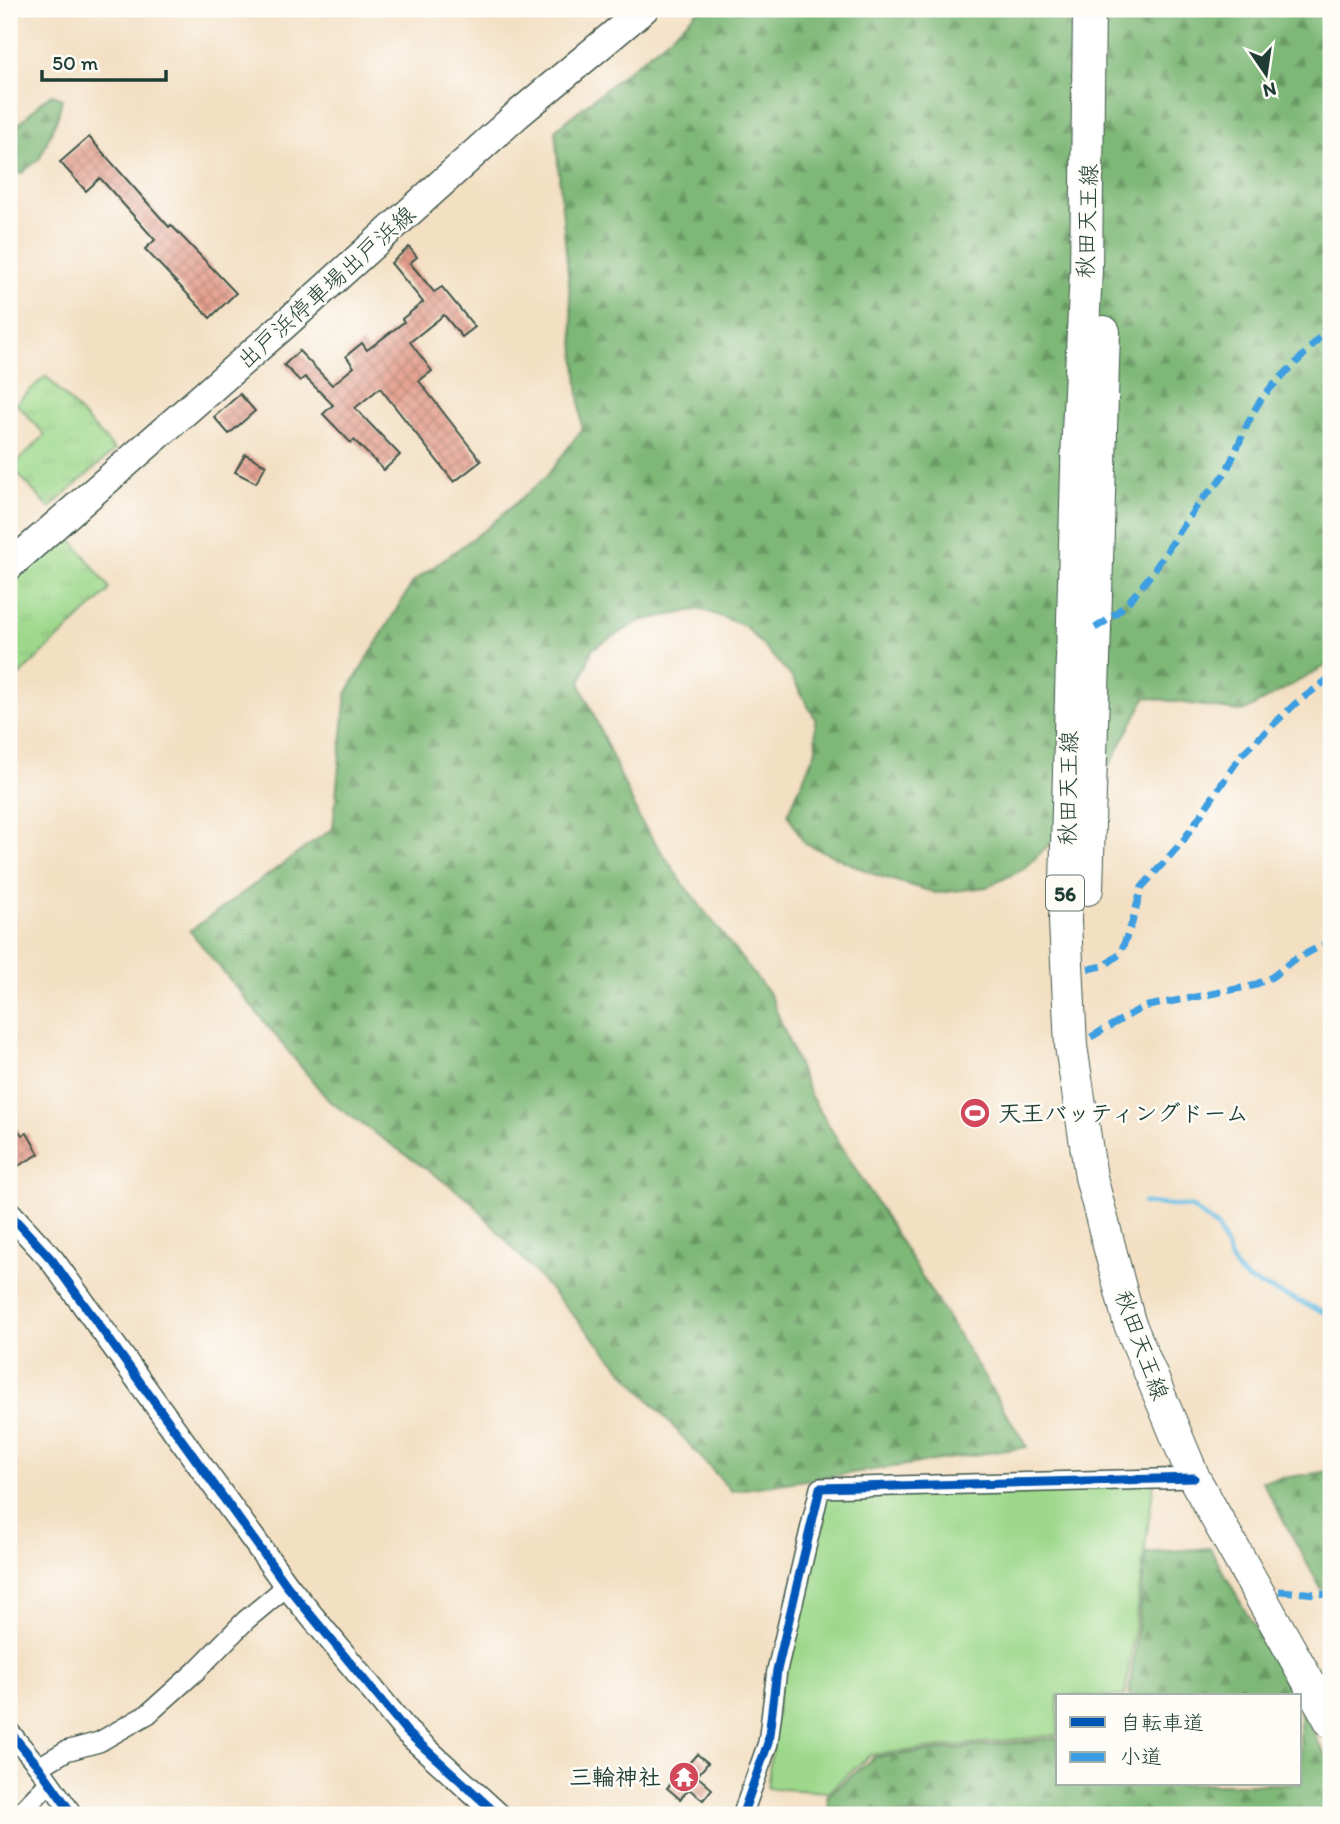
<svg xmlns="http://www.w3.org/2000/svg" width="1340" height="1824" font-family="Itim,'Klee One',sans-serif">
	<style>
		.grass { fill: url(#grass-tufts); stroke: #5e8a60; stroke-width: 2 }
		.forest { fill: url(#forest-firs); stroke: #4e7a56; stroke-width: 2 }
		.park { fill: #9ed88b; stroke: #5e8a60; stroke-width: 2 }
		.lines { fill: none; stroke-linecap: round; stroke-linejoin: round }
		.stream { stroke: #67bee4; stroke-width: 5 }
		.building { fill: url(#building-cross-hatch) }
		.minor-casing { stroke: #3f5549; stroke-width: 22 }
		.tertiary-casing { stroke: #3f5549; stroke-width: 27 }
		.secondary-casing { stroke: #3f5549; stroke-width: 31 }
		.primary-casing { stroke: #3f5549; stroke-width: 34 }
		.minor { stroke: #fff; stroke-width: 19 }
		.tertiary { stroke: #fff; stroke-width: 24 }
		.secondary { stroke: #fff; stroke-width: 28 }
		.primary { stroke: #fff; stroke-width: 32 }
		.quiet { stroke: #3c9ee2; stroke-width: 7; stroke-dasharray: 14 7; stroke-linecap: butt }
		.cycleway-casing { stroke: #fdfcf7; stroke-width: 13 }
		.cycleway { stroke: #0057b8; stroke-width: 9 }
		.labels { text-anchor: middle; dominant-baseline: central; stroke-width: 5; stroke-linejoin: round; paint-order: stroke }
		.shield { fill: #fdfcf7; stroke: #62766e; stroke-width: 2 }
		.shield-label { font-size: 21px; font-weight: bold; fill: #1f3d34 }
		.street-label { font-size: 23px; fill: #1f3d34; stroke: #fdfcf7 }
		.poi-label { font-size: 23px; font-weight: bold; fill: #1f3d34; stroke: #fdfcf7; text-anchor: start }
	</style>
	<defs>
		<pattern id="grass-tufts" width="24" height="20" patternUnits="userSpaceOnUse" patternTransform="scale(1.75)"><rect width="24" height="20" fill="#9ed88b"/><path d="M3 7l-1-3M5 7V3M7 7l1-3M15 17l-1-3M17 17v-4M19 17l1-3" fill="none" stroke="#88ba79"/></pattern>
		<pattern id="forest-firs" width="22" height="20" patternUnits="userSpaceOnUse" patternTransform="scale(1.75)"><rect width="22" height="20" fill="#7eb877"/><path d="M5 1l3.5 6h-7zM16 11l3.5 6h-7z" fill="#679762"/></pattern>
		<pattern id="building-cross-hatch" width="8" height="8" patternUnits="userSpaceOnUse" patternTransform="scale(1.75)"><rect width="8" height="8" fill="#e39a88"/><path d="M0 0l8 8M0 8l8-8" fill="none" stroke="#b77f70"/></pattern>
	</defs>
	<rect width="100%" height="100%" fill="#fdfcf7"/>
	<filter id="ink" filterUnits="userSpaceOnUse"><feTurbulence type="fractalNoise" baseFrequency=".0143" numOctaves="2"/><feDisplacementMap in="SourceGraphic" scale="14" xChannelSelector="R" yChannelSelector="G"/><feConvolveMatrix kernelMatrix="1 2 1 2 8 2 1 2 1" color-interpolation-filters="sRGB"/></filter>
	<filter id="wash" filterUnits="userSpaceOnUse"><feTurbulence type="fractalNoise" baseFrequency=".00686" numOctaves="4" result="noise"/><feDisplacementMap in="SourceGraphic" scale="28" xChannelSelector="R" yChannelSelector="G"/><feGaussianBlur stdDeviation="1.57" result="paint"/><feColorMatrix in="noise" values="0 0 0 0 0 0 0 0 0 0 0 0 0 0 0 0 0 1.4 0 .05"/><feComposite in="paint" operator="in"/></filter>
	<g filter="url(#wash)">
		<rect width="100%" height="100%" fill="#f3dfc2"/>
		<!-- grass -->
		<g class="grass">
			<path d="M46,376L115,450L49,508L12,467L45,435L16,403Z"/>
			<path d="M61,540L73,541L109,587L108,592L13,681H9V584Z"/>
		</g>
		<!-- forest -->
		<g class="forest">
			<path d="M700,9H1331V663L1243,712L1146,697L1087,808L1024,869L987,887L936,893L876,875L804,843L788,814L816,750L815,718L791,676L745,626L701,609L640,621L592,649L580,684L640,820L684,885L770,995L810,1095L1027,1447L731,1491L469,1199L329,1101L190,931L333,828L346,694L413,582L487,528L546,477L582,429L555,130L672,35Z"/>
			<path d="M52,94L62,99L58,116L40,158L21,174L9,171V134L42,101Z"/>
			<path d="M1331,1471V1607L1262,1481Z"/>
			<path d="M1210,1548L1293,1696H1129L1146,1553Z"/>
			<path d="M1300,1708L1331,1765V1815H830L827,1796L874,1757L1058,1738V1784H1300Z"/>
		</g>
		<!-- park -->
		<path class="park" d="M1154,1482L1125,1696H1058V1735L870,1755L828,1792L767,1788L781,1675L824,1492Z"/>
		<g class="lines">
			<!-- stream -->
			<path class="stream" d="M1144,1203L1191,1207L1218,1228L1235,1268L1248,1280L1331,1315"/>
		</g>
		<g id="blocks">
			<!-- building -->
			<g class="building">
				<path d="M89,137L169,227L171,225L236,293L210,318L145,249L155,240L100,178L86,191L60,162Z"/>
				<path d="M409,247L417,257L410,263L434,292L442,287L475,327L462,337L444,315L410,342L432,371L419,381L481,461L454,482L380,388L355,408L400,455L384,470L354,440L351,443L323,414L333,405L305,377L300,381L284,365L299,351L332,385L354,367L346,356L362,343L367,350L404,322L402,319L423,302L391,263Z"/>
				<path d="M240,394L255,411L229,434L214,417Z"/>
				<path d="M245,454L266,465L256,483L235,472Z"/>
				<path d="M9,1118L22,1135L27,1133L39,1154L9,1171Z"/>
				<path d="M697,1754L708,1763L697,1776L712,1789L703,1800L689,1789L680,1799L667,1788Z"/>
			</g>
		</g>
	</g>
	<g filter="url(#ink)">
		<use href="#blocks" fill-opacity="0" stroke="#3f5549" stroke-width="2"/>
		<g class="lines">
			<!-- minor casing -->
			<g class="minor-casing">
				<g id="minor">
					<path d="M9,1731L39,1767L73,1815"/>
					<path d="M39,1767L66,1751L99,1742L148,1714L196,1671L246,1620L287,1586"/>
					<path d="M18,1815L49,1783"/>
					<path d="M741,1815L743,1813L768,1743L777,1670L820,1488L1194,1478"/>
				</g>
			</g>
			<!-- tertiary casing -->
			<g class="tertiary-casing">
				<path id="tertiary" d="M9,1213L52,1260L287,1586L407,1732L498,1815"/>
			</g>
			<!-- secondary casing -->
			<g class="secondary-casing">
				<path id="secondary" d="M9,566L282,327L517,115L644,9"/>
			</g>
			<!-- primary casing -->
			<g class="primary-casing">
				<g id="primary">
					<path d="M1089,9L1086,271L1078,431L1065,921L1071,1046L1091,1177L1129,1322L1194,1478L1331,1722"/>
					<path d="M1087,889L1104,332"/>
				</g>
			</g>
			<!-- minor -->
			<use href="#minor" class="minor"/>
			<!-- tertiary -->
			<use href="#tertiary" class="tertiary"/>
			<!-- secondary -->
			<use href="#secondary" class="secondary"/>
			<!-- primary -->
			<use href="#primary" class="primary"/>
			<!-- quiet -->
			<g class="quiet">
				<path d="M1095,628C1143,601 1168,544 1200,502C1208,492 1219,484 1225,473C1238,450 1247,418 1263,397C1278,377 1329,337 1331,315"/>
				<path d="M1088,969L1104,966L1120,954L1132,923L1142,887L1183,841L1242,754L1295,704L1331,677"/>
				<path d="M1091,1037L1143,1007L1252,986L1272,977L1293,960L1331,941"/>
				<path d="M1279,1591L1331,1595"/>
			</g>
			<!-- cycleway casing -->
			<g class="cycleway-casing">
				<g id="cycleway">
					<path d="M9,1213L52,1260L287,1586L407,1732L498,1815"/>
					<path d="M9,1731L39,1767L73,1815"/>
					<path d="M741,1815L743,1813L768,1743L777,1670L820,1488L1194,1478"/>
				</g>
			</g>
			<!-- cycleway -->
			<use href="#cycleway" class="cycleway"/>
		</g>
	</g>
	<!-- icons -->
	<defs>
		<g id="stadium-disc" transform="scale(1.575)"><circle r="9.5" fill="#d1495b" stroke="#fdfcf7"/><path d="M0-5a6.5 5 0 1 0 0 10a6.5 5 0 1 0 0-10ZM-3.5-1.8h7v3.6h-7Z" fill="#fff"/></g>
		<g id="temple-disc" transform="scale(1.575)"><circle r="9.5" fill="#d1495b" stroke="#fdfcf7"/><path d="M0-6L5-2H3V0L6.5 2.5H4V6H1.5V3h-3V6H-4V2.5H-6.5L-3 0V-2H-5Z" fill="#fff"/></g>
	</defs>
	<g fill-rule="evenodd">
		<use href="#stadium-disc" x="975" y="1113"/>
		<use href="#temple-disc" x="684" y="1777"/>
	</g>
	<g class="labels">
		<!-- shield labels -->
		<rect class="shield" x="1046" y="875.5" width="38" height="35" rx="5"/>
		<g class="shield-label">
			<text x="1065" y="893">56</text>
		</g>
		<!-- street labels -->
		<g class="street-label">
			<text transform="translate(1087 221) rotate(-88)">秋田天王線</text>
			<text transform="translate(326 287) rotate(-42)">出戸浜停車場出戸浜線</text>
			<text transform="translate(1068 788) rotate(-89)">秋田天王線</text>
			<text transform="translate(1142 1345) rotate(70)">秋田天王線</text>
		</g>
		<!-- poi labels -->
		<g class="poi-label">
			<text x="998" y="1113">天王バッティングドーム</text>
			<text x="661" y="1777" text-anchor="end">三輪神社</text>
		</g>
	</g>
	<!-- margin -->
	<rect width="1340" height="1824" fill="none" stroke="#fdfcf7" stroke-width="35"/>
	<!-- legend -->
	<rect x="1056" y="1694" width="245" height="91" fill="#fdfcf7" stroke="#a4b0a9" stroke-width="2"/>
	<rect x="1070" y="1717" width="35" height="10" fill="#0057b8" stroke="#a4b0a9" stroke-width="2"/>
	<text x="1120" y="1730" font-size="21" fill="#1f3d34">自転車道</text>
	<rect x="1070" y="1752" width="35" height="10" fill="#3c9ee2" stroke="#a4b0a9" stroke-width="2"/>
	<text x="1120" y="1764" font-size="21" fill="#1f3d34">小道</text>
	<!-- north arrow -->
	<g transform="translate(1266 74) rotate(167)" stroke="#fdfcf7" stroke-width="5" paint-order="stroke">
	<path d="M0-5L12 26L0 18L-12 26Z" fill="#1f3d34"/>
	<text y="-10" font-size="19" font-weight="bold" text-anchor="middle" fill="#1f3d34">N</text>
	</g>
	<!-- scale -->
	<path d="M42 70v10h124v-10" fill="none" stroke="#1f3d34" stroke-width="3.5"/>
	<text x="52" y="70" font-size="21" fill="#1f3d34" stroke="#fdfcf7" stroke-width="5" paint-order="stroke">50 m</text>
</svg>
